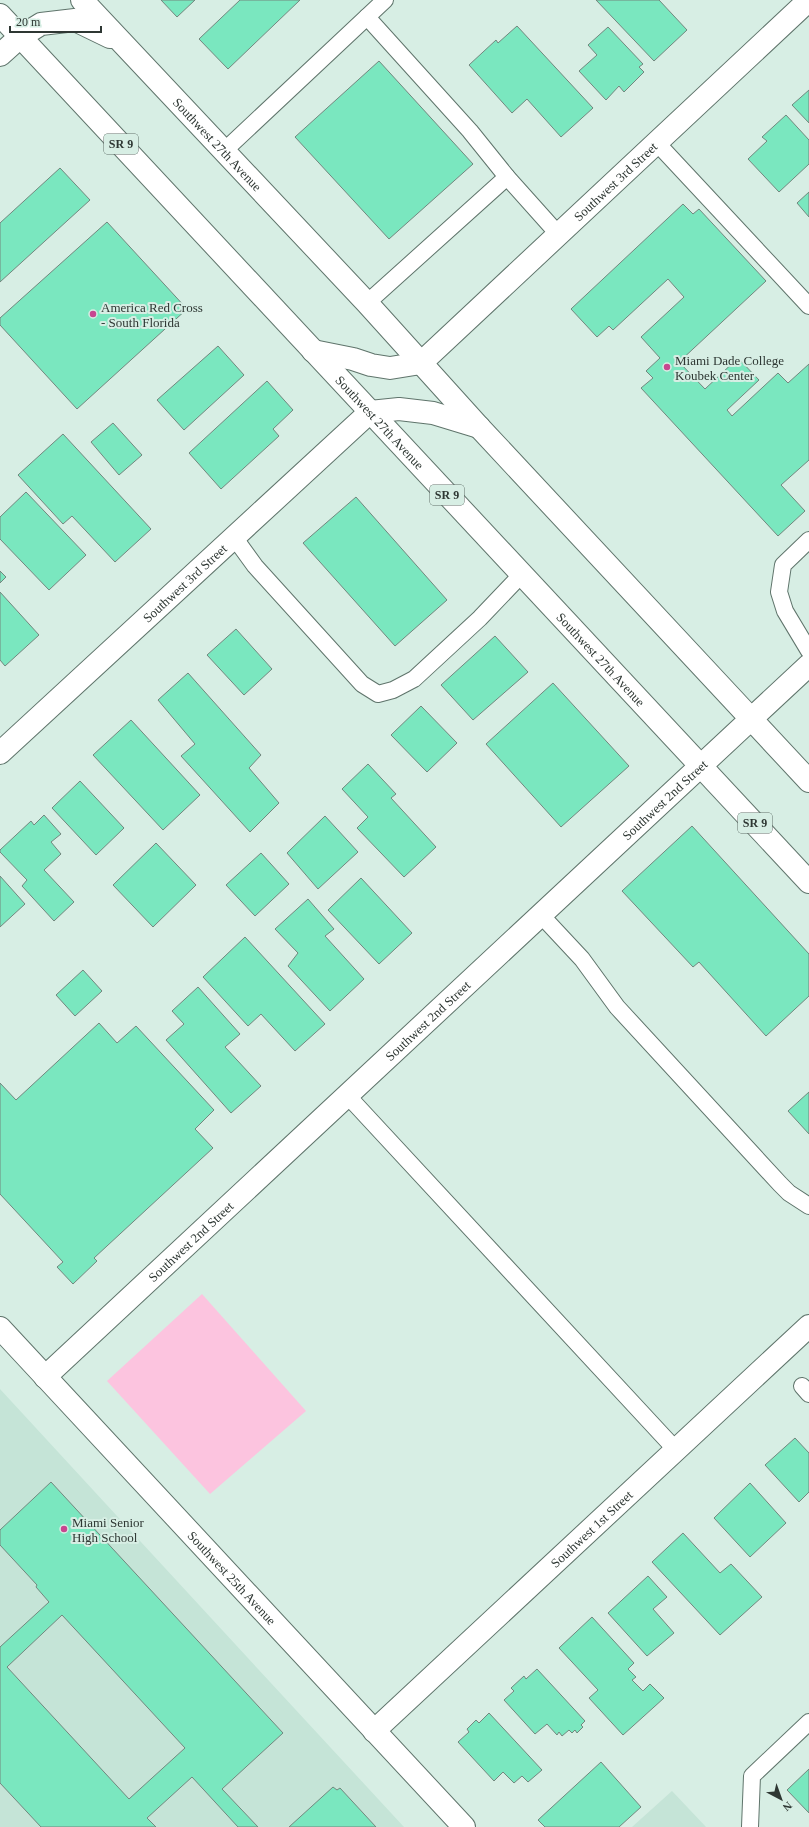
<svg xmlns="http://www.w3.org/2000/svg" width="809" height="1827" font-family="Georgia,serif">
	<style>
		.built { fill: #c5e4d7 }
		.green { fill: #fcc4df }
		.building { fill: #7ae7bf; stroke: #72877e; fill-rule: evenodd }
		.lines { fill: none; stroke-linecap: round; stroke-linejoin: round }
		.service-casing { stroke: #5f746b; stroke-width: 18 }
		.minor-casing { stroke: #5f746b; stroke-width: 24 }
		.trunk-casing { stroke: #5f746b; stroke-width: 24 }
		.service { stroke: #fff; stroke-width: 16 }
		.minor { stroke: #fff; stroke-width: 22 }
		.trunk { stroke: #fff; stroke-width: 22 }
		.poi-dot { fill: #c74690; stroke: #d7eee4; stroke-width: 1.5 }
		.labels { text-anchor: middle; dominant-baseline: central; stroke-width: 4; stroke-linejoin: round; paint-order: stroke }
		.shield { fill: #d7eee4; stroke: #616e68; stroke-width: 1 }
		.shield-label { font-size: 12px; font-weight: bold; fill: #2e3733 }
		.street-label { font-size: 13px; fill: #2e3733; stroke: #d7eee4 }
		.poi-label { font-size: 13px; fill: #2e3733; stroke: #d7eee4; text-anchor: start }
	</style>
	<rect width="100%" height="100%" fill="#d7eee4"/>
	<!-- built -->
	<g class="built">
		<path d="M0,1389L258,1669L404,1827H0Z"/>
		<path d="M672,1791L706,1827H632Z"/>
	</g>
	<!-- green -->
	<path class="green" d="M202,1294L306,1411L210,1494L107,1381Z"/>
	<!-- building -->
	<g class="building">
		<path d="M161,0H195L177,17Z"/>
		<path d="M240,0H300L228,69L199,39Z"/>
		<path d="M596,0H659L687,30L654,61Z"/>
		<path d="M517,26L593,108L561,137L527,99L512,113L469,65L496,40L498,43Z"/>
		<path d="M608,27L643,64L639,67L644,72L624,92L619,86L606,100L579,71L597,55L588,45Z"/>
		<path d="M379,61L473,164L389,239L295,137Z"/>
		<path d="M809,90V123L792,105Z"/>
		<path d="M786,115L809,140V164L779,192L748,159L767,141L762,137Z"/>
		<path d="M60,168L90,200L0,282V223Z"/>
		<path d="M809,192V217L797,203Z"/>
		<path d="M683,204L693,214L699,209L766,281L679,362L705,389L738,358L759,380L727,410L732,416L778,373L788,383L809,364V460L781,485L805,511L778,536L641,388L653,378L646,371L660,358L641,337L684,297L668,279L613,330L609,326L597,337L571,309Z"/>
		<path d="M107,222L187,309L77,409L0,325V318Z"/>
		<path d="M218,346L244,375L184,430L157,400Z"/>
		<path d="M267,381L293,410L273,429L279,436L221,489L189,453Z"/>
		<path d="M113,423L142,455L119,475L91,442Z"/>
		<path d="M63,434L151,529L115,562L72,516L63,524L18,475Z"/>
		<path d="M26,492L86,555L49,590L0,539V517Z"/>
		<path d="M356,497L447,600L395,646L303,543Z"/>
		<path d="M0,571L6,577L0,583Z"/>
		<path d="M0,592L39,635L5,666L0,660Z"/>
		<path d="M236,629L272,669L244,695L207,655Z"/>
		<path d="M495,636L528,672L473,720L441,685Z"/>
		<path d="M188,673L261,755L249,768L279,803L250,832L181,756L195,744L158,700Z"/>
		<path d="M553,683L629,766L561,827L486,744Z"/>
		<path d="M421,706L457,743L427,772L391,735Z"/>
		<path d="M131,720L200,795L163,830L93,755Z"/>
		<path d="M368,764L396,794L391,798L436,847L404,877L357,828L368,817L342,789Z"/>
		<path d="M80,781L124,828L96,855L52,808Z"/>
		<path d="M44,815L61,834L51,842L61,854L44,870L74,902L54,921L22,886L27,880L0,852V850L31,821L34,825Z"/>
		<path d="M325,816L358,852L318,889L287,853Z"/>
		<path d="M692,826L809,954V996L766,1036L699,962L693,967L622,891Z"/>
		<path d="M156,843L196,885L153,927L113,885Z"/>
		<path d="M261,853L289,884L255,916L226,885Z"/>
		<path d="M0,876L25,904L0,927Z"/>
		<path d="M361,878L412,933L379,964L328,910Z"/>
		<path d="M308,899L334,929L325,936L364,979L330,1011L288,966L298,953L275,929Z"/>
		<path d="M245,937L325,1024L295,1051L261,1014L248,1026L203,977Z"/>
		<path d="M83,970L102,991L75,1016L56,995Z"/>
		<path d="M198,987L240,1034L225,1047L261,1086L231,1113L166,1040L184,1024L172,1011Z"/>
		<path d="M99,1023L117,1043L136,1026L214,1110L195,1129L213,1148L94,1258L97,1261L73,1284L57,1267L63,1262L0,1194V1083L16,1100Z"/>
		<path d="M809,1092V1134L788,1111Z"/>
		<path d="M795,1438L809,1453V1492L799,1502L765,1465Z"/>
		<path d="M51,1482L283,1733L222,1789L258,1827H238L192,1777L147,1818L156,1827H41L0,1783V1647L49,1602L36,1587L37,1585L0,1545V1530ZM62,1615L185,1748L129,1799L7,1667Z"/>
		<path d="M750,1483L786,1523L750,1557L714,1518Z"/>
		<path d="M683,1533L720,1573L731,1564L762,1597L720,1635L652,1562Z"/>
		<path d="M648,1576L667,1597L653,1609L674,1633L647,1656L608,1613Z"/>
		<path d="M592,1617L634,1663L628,1669L636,1677L632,1680L643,1691L650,1684L664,1698L623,1735L589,1698L598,1690L559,1648Z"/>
		<path d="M537,1669L585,1721L581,1725L583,1727L577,1733L575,1730L572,1733L569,1730L562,1736L559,1732L557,1735L547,1724L535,1734L504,1700L514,1691L511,1688L524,1676L526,1679Z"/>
		<path d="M489,1713L542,1770L528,1782L522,1776L514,1783L503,1772L494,1781L458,1742L469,1732L467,1729L476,1720L479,1723Z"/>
		<path d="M601,1762L641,1807L619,1827H545L538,1820Z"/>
		<path d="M809,1769V1813L787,1790Z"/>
		<path d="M333,1787L337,1790L340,1788L376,1827H289Z"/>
	</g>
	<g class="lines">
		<!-- service casing -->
		<g class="service-casing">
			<g id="service">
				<path d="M367,17L470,131L507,177L558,234"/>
				<path d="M656,142L809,306"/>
				<path d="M224,151L385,0"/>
				<path d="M367,303L507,177"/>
				<path d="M234,537L255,566L362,684L378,694L393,690L414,679L480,618L522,574"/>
				<path d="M809,540L783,565L779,592L785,611L809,651"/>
				<path d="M540,914L582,959L617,1007L780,1184L789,1193L809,1206"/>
				<path d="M346,1094L676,1450"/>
				<path d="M802,1386L809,1394"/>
				<path d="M750,1827L752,1776L809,1722"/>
			</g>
		</g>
		<!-- minor casing -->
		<g class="minor-casing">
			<g id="minor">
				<path d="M0,55L20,37"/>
				<path id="s1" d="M421,363L809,0"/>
				<path id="s2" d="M0,753L370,412"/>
				<path id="s3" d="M0,1328L464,1827"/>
				<path id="s4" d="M45,1377L809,665"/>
				<path id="s5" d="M374,1731L809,1326"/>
			</g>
		</g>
		<!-- trunk casing -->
		<g class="trunk-casing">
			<g id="trunk">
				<path id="s6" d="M82,0L367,303L479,427L809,781"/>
				<path id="s7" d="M0,15L809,882"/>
				<path d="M20,37L41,24L75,20L110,37"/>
				<path d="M313,351L353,359L371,365L390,368L421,363"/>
				<path d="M370,412L399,409L433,413L479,427"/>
			</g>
		</g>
		<!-- service -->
		<use href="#service" class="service"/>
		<!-- minor -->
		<use href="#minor" class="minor"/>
		<!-- trunk -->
		<use href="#trunk" class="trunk"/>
	</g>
	<!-- markers -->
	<g class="poi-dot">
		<circle cx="93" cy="314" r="4"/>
		<circle cx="667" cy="367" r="4"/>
		<circle cx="64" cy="1529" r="4"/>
	</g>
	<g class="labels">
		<!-- shield labels -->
		<g class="shield">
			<rect x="104" y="134" width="34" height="20" rx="3"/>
			<rect x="430" y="485" width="34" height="20" rx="3"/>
			<rect x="738" y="813" width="34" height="20" rx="3"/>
		</g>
		<g class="shield-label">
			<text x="121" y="144">SR 9</text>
			<text x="447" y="495">SR 9</text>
			<text x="755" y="823">SR 9</text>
		</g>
		<!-- street labels -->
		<g class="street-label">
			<text stroke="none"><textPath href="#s6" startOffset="198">Southwest 27th Avenue</textPath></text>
			<text stroke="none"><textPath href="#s1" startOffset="266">Southwest 3rd Street</textPath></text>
			<text stroke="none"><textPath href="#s7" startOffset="557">Southwest 27th Avenue</textPath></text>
			<text stroke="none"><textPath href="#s2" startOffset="251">Southwest 3rd Street</textPath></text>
			<text stroke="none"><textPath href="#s7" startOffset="881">Southwest 27th Avenue</textPath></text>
			<text stroke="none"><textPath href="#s4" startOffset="847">Southwest 2nd Street</textPath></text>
			<text stroke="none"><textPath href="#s4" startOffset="523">Southwest 2nd Street</textPath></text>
			<text stroke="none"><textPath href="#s4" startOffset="199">Southwest 2nd Street</textPath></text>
			<text stroke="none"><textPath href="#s5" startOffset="297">Southwest 1st Street</textPath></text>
			<text stroke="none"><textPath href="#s3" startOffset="341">Southwest 25th Avenue</textPath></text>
		</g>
		<!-- poi labels -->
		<g class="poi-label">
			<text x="101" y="307">America Red Cross<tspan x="101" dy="15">- South Florida</tspan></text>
			<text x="675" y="360">Miami Dade College<tspan x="675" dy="15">Koubek Center</tspan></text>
			<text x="72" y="1522">Miami Senior<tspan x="72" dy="15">High School</tspan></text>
		</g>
	</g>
	<!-- north arrow -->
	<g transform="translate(781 1799) rotate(139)" stroke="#d7eee4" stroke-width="3" paint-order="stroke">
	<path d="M0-3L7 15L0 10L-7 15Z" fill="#2e3733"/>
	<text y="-6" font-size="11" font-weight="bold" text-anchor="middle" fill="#2e3733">N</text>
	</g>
	<!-- scale -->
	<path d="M10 26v6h91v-6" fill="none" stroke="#2e3733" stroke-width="2"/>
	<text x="16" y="26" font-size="12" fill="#2e3733" stroke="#d7eee4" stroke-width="3" paint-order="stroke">20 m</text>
</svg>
